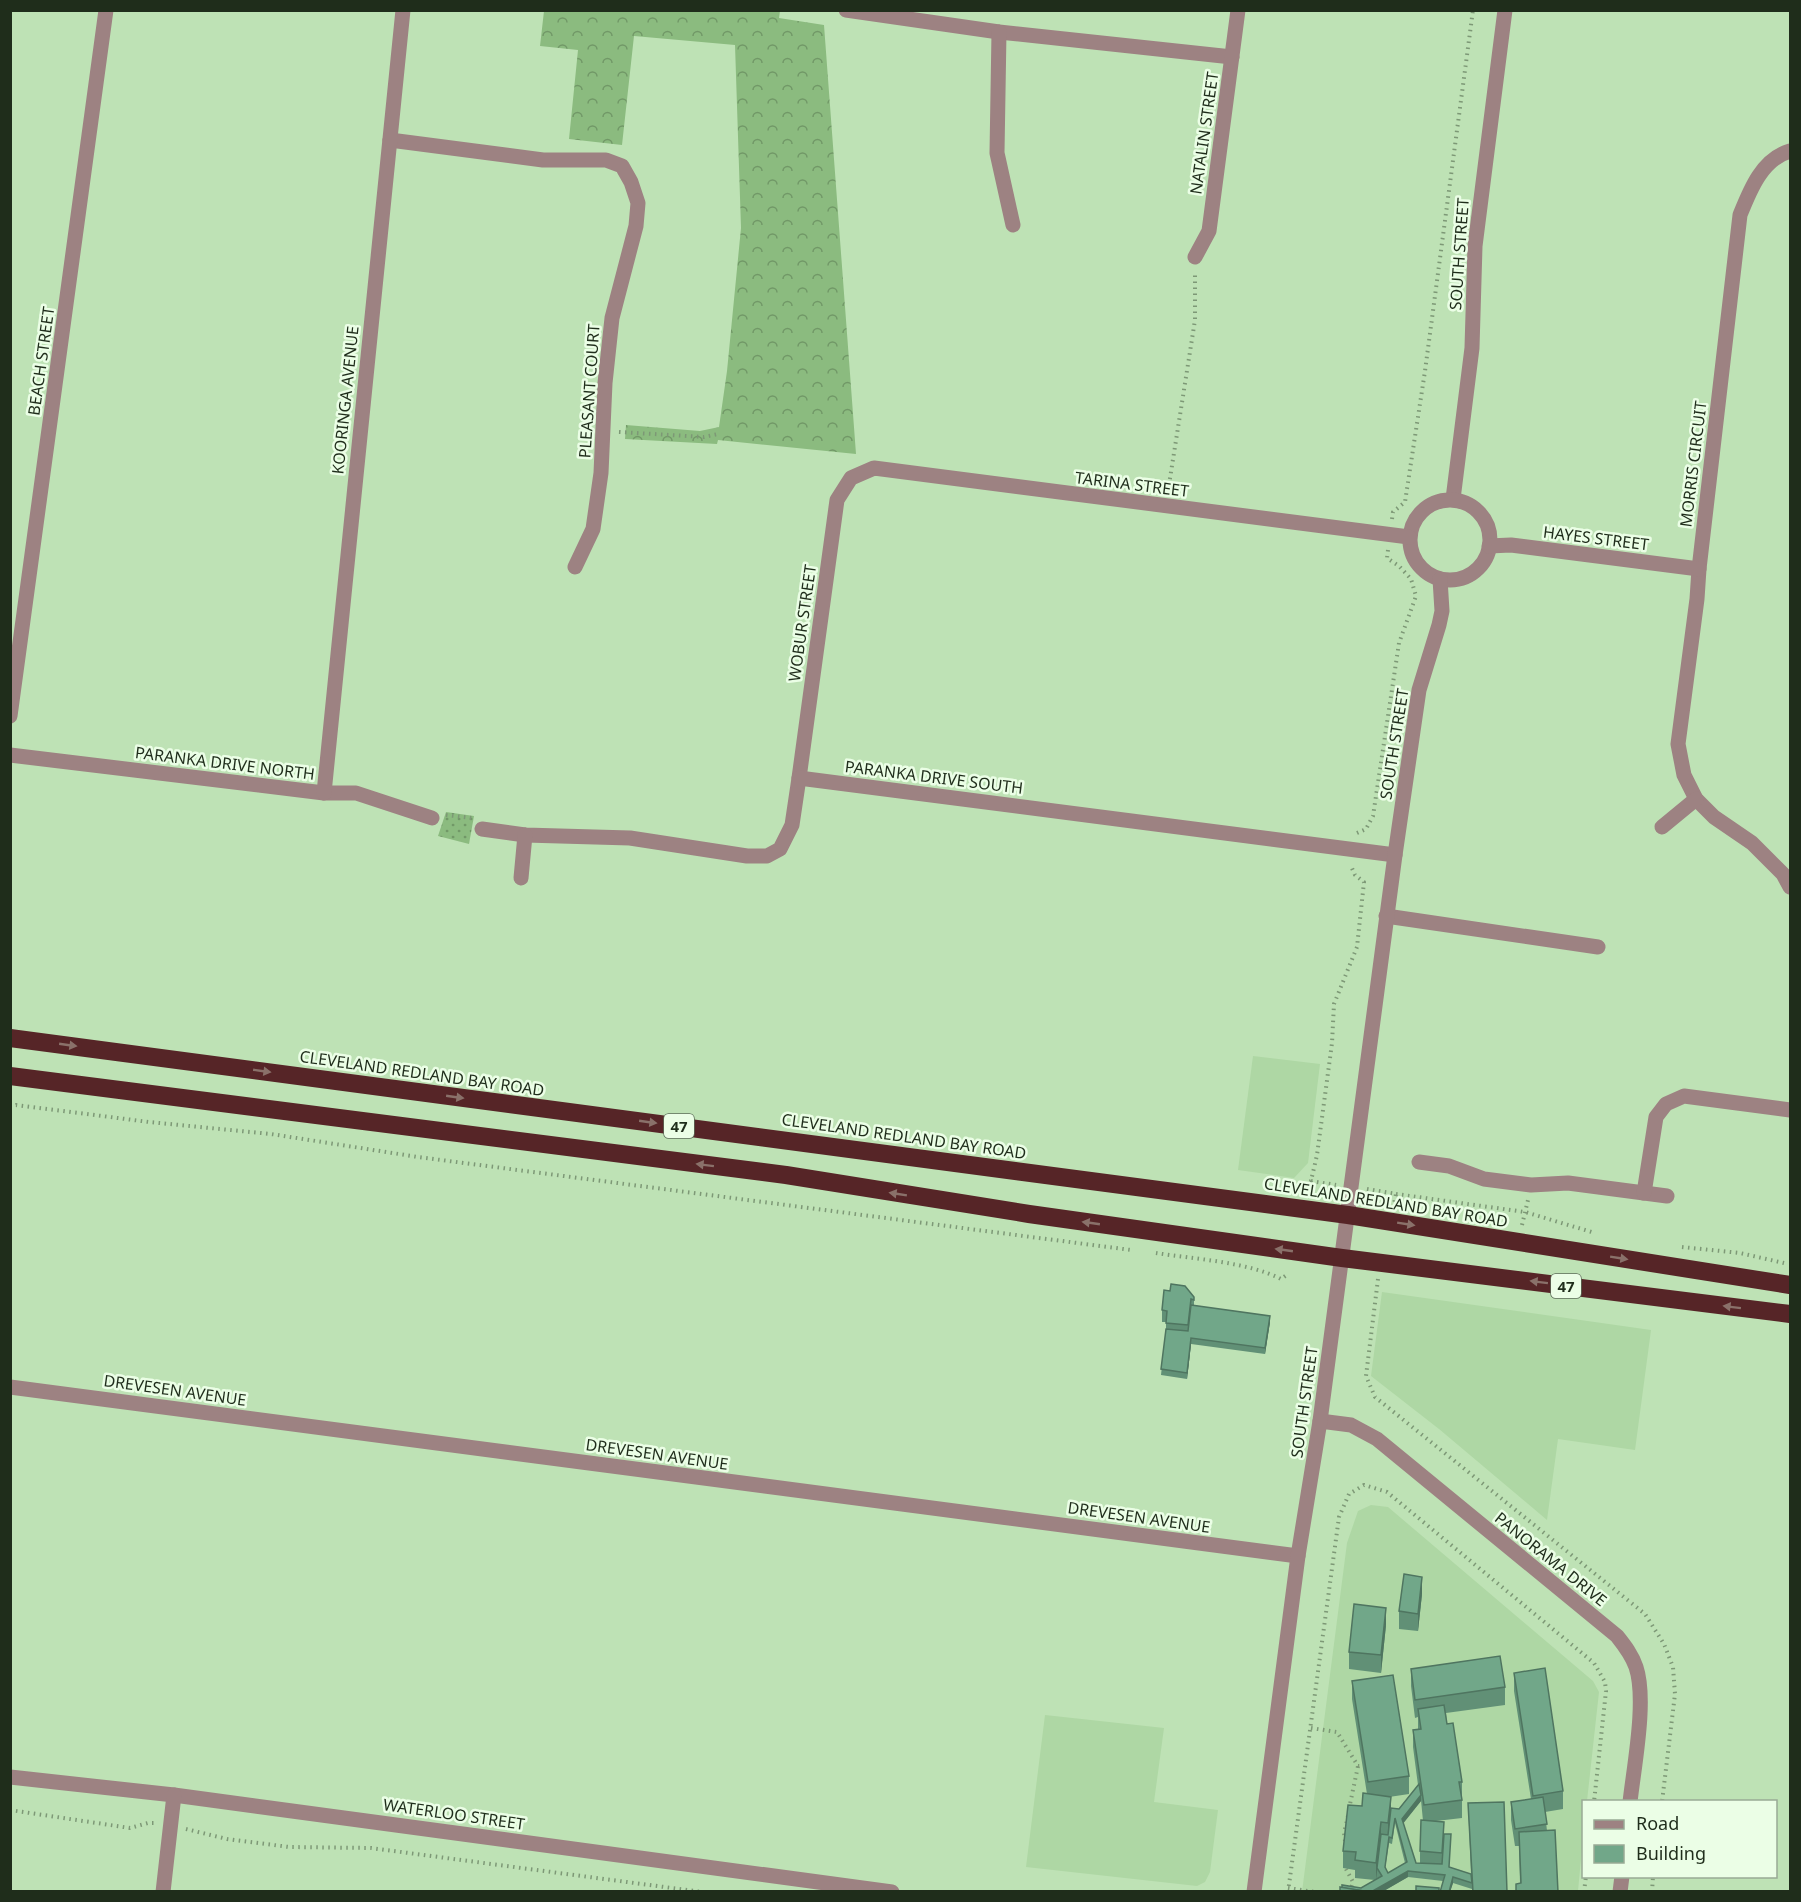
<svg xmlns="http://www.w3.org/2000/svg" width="1801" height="1902" font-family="'Noto Sans',sans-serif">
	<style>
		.built { fill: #aed7a4 }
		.grass { fill: url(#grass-dots) }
		.forest { fill: url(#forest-crowns) }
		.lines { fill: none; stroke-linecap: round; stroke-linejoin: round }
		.path { stroke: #7d9876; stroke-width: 4; stroke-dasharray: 1.5 4.5; stroke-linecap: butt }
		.minor { stroke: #9d8282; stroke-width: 15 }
		.highway { stroke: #562527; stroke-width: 18 }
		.wall { fill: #619076; fill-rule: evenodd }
		.shaded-wall { fill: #4f7560 }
		.building { fill: #71a789; stroke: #4f7560; stroke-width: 1.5; fill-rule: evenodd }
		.oneway { fill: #8a716a }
		.labels { text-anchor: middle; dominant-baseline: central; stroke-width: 5; stroke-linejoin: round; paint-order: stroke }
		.shield { fill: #ebfee6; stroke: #5c6c58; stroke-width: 1.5 }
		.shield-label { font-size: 15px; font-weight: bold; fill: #1f2d1b }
		.street-label { font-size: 16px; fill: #1f2d1b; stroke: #ebfee6 }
	</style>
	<defs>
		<pattern id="grass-dots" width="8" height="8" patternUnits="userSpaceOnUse" patternTransform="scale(1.5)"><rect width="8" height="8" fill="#8bbb7f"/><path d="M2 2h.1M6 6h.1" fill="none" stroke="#719867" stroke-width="1.8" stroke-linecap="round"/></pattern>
		<pattern id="forest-crowns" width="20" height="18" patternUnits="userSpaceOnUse" patternTransform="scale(1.5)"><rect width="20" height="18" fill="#8bbb7f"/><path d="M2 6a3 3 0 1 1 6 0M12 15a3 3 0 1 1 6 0" fill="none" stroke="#719867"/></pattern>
	</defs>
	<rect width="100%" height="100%" fill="#bee2b5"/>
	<!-- built -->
	<g class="built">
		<path d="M1253,1056L1320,1064L1308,1163L1294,1178L1238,1170Z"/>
		<path d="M1382,1292L1651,1330L1635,1450L1558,1439L1547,1520L1439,1429L1371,1376Z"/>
		<path d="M1371,1505L1388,1507L1593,1681L1599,1692L1587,1801L1584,1802L1583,1838L1578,1891L1302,1892L1347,1543L1358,1511Z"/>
		<path d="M1045,1715L1164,1728L1154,1802L1218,1810L1210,1872L1205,1882L1197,1886L1026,1867Z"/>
	</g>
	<!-- grass -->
	<path class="grass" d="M446,812L474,816L469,844L438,836Z"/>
	<!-- forest -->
	<path class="forest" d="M544,11H780L779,18L824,25L856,454L718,440L717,444L625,439L626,425L700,431L719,427L727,371L741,228L735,45L634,36L622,145L569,139L578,50L540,46Z"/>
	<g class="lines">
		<!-- path -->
		<g class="path">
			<path d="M619,432L704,437L718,434"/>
			<path d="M1168,491L1195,320V273"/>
			<path d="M1392,519L1393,512L1405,502L1425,371L1473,10"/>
			<path d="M446,815L472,818"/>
			<path d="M1357,833L1366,829L1373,816L1399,643L1416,596L1411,579L1399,566L1387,558L1388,550"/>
			<path d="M10,1107L16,1105L149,1122L271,1134L418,1157L1131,1250"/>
			<path d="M1311,1181L1336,1185"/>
			<path d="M1299,1187L1311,1181L1317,1155L1332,1043L1334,1004L1357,947L1364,882L1355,875L1351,866"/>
			<path d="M1367,1189L1396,1194L1394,1204"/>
			<path d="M1396,1194L1525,1212L1595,1233"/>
			<path d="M1522,1225L1528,1200"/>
			<path d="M1682,1247L1740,1253L1784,1263"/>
			<path d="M1156,1253C1194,1259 1248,1262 1281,1279L1288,1274"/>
			<path d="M1378,1279L1366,1376L1375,1397L1645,1614L1664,1644L1673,1667L1675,1694L1662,1802"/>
			<path d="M1311,1728L1337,1732L1358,1766H1363"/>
			<path d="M1349,1809L1358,1766"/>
			<path d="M10,1810L130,1828L148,1823H155"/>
			<path d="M186,1829L227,1839L289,1847L371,1848L702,1892"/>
			<path d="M1345,1841L1344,1833L1348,1816"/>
			<path d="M1346,1869L1353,1882L1350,1892"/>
			<path d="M1288,1888L1315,1892"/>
			<path d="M1288,1892L1339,1517L1349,1494L1364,1485L1387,1492L1594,1663L1605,1682L1606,1691L1594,1802"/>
			<path d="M1584,1892L1586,1876"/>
			<path d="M1652,1892L1653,1876"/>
		</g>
		<!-- minor -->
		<g class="minor">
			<path d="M846,10L999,32L1232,57"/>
			<path d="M999,32L997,153L1013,225"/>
			<path d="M390,140L543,160H606L622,166L631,182L638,203L636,226L612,318L605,383L601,473L593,529L575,567"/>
			<path d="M1790,151C1762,159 1750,190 1740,215L1699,569L1697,599L1678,744L1684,775L1696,799L1714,817L1752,843L1783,874L1790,887"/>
			<path d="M1195,257L1209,231L1238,10"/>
			<path d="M1453,499L1472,348L1475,246L1505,10"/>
			<circle cx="1450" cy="540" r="40"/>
			<path d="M1489,546L1511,545L1699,569"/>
			<path d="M10,716L106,10"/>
			<path d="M10,755L324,793H356L432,818"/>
			<path d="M799,778L837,500L851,478L874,468L1409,537"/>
			<path d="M324,793L403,10"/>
			<path d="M1662,827L1696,799"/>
			<path d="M482,829L525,835L630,838L747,856H767L780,849L792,825L799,778L1395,855"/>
			<path d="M521,878L525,835"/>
			<path d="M1386,916L1598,947"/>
			<path d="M1419,1162L1449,1166L1484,1179L1531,1185L1568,1183L1667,1196"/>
			<path d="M1644,1193L1656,1117L1666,1104L1684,1096L1790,1110"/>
			<path d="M10,1387L1298,1556"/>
			<path d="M1320,1421L1351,1425L1377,1439L1617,1636C1625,1646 1632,1655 1636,1667C1647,1700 1634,1766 1630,1802"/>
			<path d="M10,1777L174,1795L892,1892"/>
			<path d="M163,1892L174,1795"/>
			<path d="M1254,1892L1298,1556L1320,1421L1395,855L1419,690L1439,625L1442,611L1440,579"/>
			<path d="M1620,1892L1622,1876"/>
		</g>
		<!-- highway -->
		<g class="highway">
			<path d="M10,1038L1348,1215L1790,1285"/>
			<path d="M10,1076L786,1175L1029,1214L1342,1258L1790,1314"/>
		</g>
	</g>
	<!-- wall -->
	<g class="wall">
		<path d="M1194,1297V1305L1270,1322L1265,1354L1191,1344L1187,1379L1161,1375L1166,1329V1322H1162V1310Z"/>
		<path d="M1422,1594L1418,1631L1399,1629V1611Z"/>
		<path d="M1386,1625L1381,1673L1349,1669V1652Z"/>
		<path d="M1411,1669L1505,1687V1705L1446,1713L1447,1724L1462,1782V1818L1436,1821L1444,1834L1449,1867L1471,1874L1468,1803L1507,1892H1472V1889L1453,1883L1450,1892H1440L1443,1881L1408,1877L1382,1892H1340L1361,1888L1375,1880L1355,1878V1870L1343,1868V1851L1367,1794L1352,1699V1681L1409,1776V1794L1389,1797L1391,1808L1399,1809L1418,1785L1413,1747V1730L1418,1729V1717L1415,1718L1411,1686ZM1421,1800L1423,1821L1420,1851V1863H1416L1403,1823L1421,1801ZM1395,1823L1405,1863L1388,1873L1385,1869L1389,1843L1392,1844Z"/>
		<path d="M1514,1673L1563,1791V1809L1545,1812L1547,1831L1558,1892L1520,1883L1519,1846H1515L1511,1820V1802L1531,1799L1514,1691Z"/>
	</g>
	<!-- shaded-wall -->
	<g class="shaded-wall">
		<path d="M1270,1316V1322L1265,1354V1348Z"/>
		<path d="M1191,1338V1344L1187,1379V1373Z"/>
		<path d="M1422,1577V1594L1418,1631V1614Z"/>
		<path d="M1386,1608V1625L1381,1673V1655Z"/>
		<path d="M1421,1795V1801L1402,1825V1819Z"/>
		<path d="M1391,1797V1814L1388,1841V1823Z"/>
		<path d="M1381,1822V1840L1376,1880V1863Z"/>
		<path d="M1408,1871V1877L1382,1892H1371Z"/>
		<path d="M1453,1877V1883L1450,1892H1449Z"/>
	</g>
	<!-- building -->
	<g class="building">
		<path d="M1171,1284L1185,1286L1194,1297V1300L1191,1299L1188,1325L1166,1323L1167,1311L1162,1310L1164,1290L1170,1291Z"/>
		<path d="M1191,1305L1270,1316L1265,1348L1191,1338L1187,1373L1161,1369L1166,1329L1188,1331Z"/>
		<path d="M1404,1574L1422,1577L1418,1614L1399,1611Z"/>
		<path d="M1354,1604L1386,1608L1381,1655L1349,1652Z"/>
		<path d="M1500,1656L1505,1687L1415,1700L1411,1669Z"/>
		<path d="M1545,1668L1563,1791L1533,1796L1514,1673Z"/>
		<path d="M1393,1675L1409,1776L1368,1782L1352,1681Z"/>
		<path d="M1444,1705L1447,1724L1453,1723L1462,1782H1459L1462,1800L1424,1805L1413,1730L1421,1729L1418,1709Z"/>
		<path d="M1419,1784L1421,1795L1402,1819L1416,1863L1442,1864L1444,1834H1451L1449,1867L1471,1874L1472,1883L1453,1877L1449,1892H1440L1445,1875L1408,1871L1371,1892L1342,1888V1885L1361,1888L1382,1876L1377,1868L1381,1834L1388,1835L1391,1808L1399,1809ZM1395,1818L1407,1862L1388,1873L1385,1867L1389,1837L1392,1838Z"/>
		<path d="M1363,1793L1391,1797L1388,1823L1381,1822L1376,1863L1355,1860L1356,1852L1343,1851L1348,1805L1362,1806Z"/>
		<path d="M1543,1797L1547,1824L1515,1829L1511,1802Z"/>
		<path d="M1504,1802L1507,1892H1473L1468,1803Z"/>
		<path d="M1421,1820L1444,1822L1442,1853L1420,1851Z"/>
		<path d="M1555,1830L1558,1892H1516V1884L1521,1883L1519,1832Z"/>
		<path d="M1416,1886L1439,1888V1892H1416Z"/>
		<path d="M1340,1887L1370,1892H1340Z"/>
	</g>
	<!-- one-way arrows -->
	<defs><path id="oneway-solid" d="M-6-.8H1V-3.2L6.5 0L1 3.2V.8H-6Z" transform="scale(1.5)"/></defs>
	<g class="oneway">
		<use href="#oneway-solid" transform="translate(68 1045) rotate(8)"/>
		<use href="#oneway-solid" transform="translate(262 1071) rotate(8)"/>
		<use href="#oneway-solid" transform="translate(455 1097) rotate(8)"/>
		<use href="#oneway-solid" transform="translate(648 1122) rotate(8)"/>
		<use href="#oneway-solid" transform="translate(705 1165) rotate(-173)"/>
		<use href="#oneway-solid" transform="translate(898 1194) rotate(-171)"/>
		<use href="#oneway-solid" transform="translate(1091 1223) rotate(-172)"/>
		<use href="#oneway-solid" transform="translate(1406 1224) rotate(9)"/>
		<use href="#oneway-solid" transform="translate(1284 1250) rotate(-172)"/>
		<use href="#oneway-solid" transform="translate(1619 1258) rotate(9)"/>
		<use href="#oneway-solid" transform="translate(1539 1282) rotate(-173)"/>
		<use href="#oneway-solid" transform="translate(1732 1307) rotate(-173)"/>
	</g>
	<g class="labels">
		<!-- shield labels -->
		<g class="shield">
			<rect x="664" y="1114" width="30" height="24" rx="4.5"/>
			<rect x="1551" y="1274" width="30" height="24" rx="4.5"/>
		</g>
		<g class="shield-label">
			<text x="679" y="1126">47</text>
			<text x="1566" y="1286">47</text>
		</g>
		<!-- street labels -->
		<g class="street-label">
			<text transform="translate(1204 133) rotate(-82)">NATALIN STREET</text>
			<text transform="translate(1459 254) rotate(-86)">SOUTH STREET</text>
			<text transform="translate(41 361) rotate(-82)">BEACH STREET</text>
			<text transform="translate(589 391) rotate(-86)">PLEASANT COURT</text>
			<text transform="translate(345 400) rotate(-84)">KOORINGA AVENUE</text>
			<text transform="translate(1693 464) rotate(-83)">MORRIS CIRCUIT</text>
			<text transform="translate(1132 484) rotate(7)">TARINA STREET</text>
			<text transform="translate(1596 538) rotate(7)">HAYES STREET</text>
			<text transform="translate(802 623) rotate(-82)">WOBUR STREET</text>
			<text transform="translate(1394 744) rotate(-81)">SOUTH STREET</text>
			<text transform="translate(225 763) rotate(7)">PARANKA DRIVE NORTH</text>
			<text transform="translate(934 777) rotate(7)">PARANKA DRIVE SOUTH</text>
			<text transform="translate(422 1073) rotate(8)">CLEVELAND REDLAND BAY ROAD</text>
			<text transform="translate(904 1136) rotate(8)">CLEVELAND REDLAND BAY ROAD</text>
			<text transform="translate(1386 1202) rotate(9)">CLEVELAND REDLAND BAY ROAD</text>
			<text transform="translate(175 1390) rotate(8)">DREVESEN AVENUE</text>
			<text transform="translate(1304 1402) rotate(-82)">SOUTH STREET</text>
			<text transform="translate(657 1454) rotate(8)">DREVESEN AVENUE</text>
			<text transform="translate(1139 1517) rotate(8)">DREVESEN AVENUE</text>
			<text transform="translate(1551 1559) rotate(39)">PANORAMA DRIVE</text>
			<text transform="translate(454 1814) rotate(8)">WATERLOO STREET</text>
		</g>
	</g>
	<!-- border -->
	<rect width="1801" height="1902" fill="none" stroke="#1f2d1b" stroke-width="24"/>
	<!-- legend -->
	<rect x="1582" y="1800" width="195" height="78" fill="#ebfee6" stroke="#99aa95" stroke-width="1.5"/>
	<rect x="1594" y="1820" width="30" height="9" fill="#9d8282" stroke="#99aa95" stroke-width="1.5"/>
	<text x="1636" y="1830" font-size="18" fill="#1f2d1b">Road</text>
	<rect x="1594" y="1845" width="30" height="18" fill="#71a789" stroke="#99aa95" stroke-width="1.5"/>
	<text x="1636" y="1860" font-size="18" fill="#1f2d1b">Building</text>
</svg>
